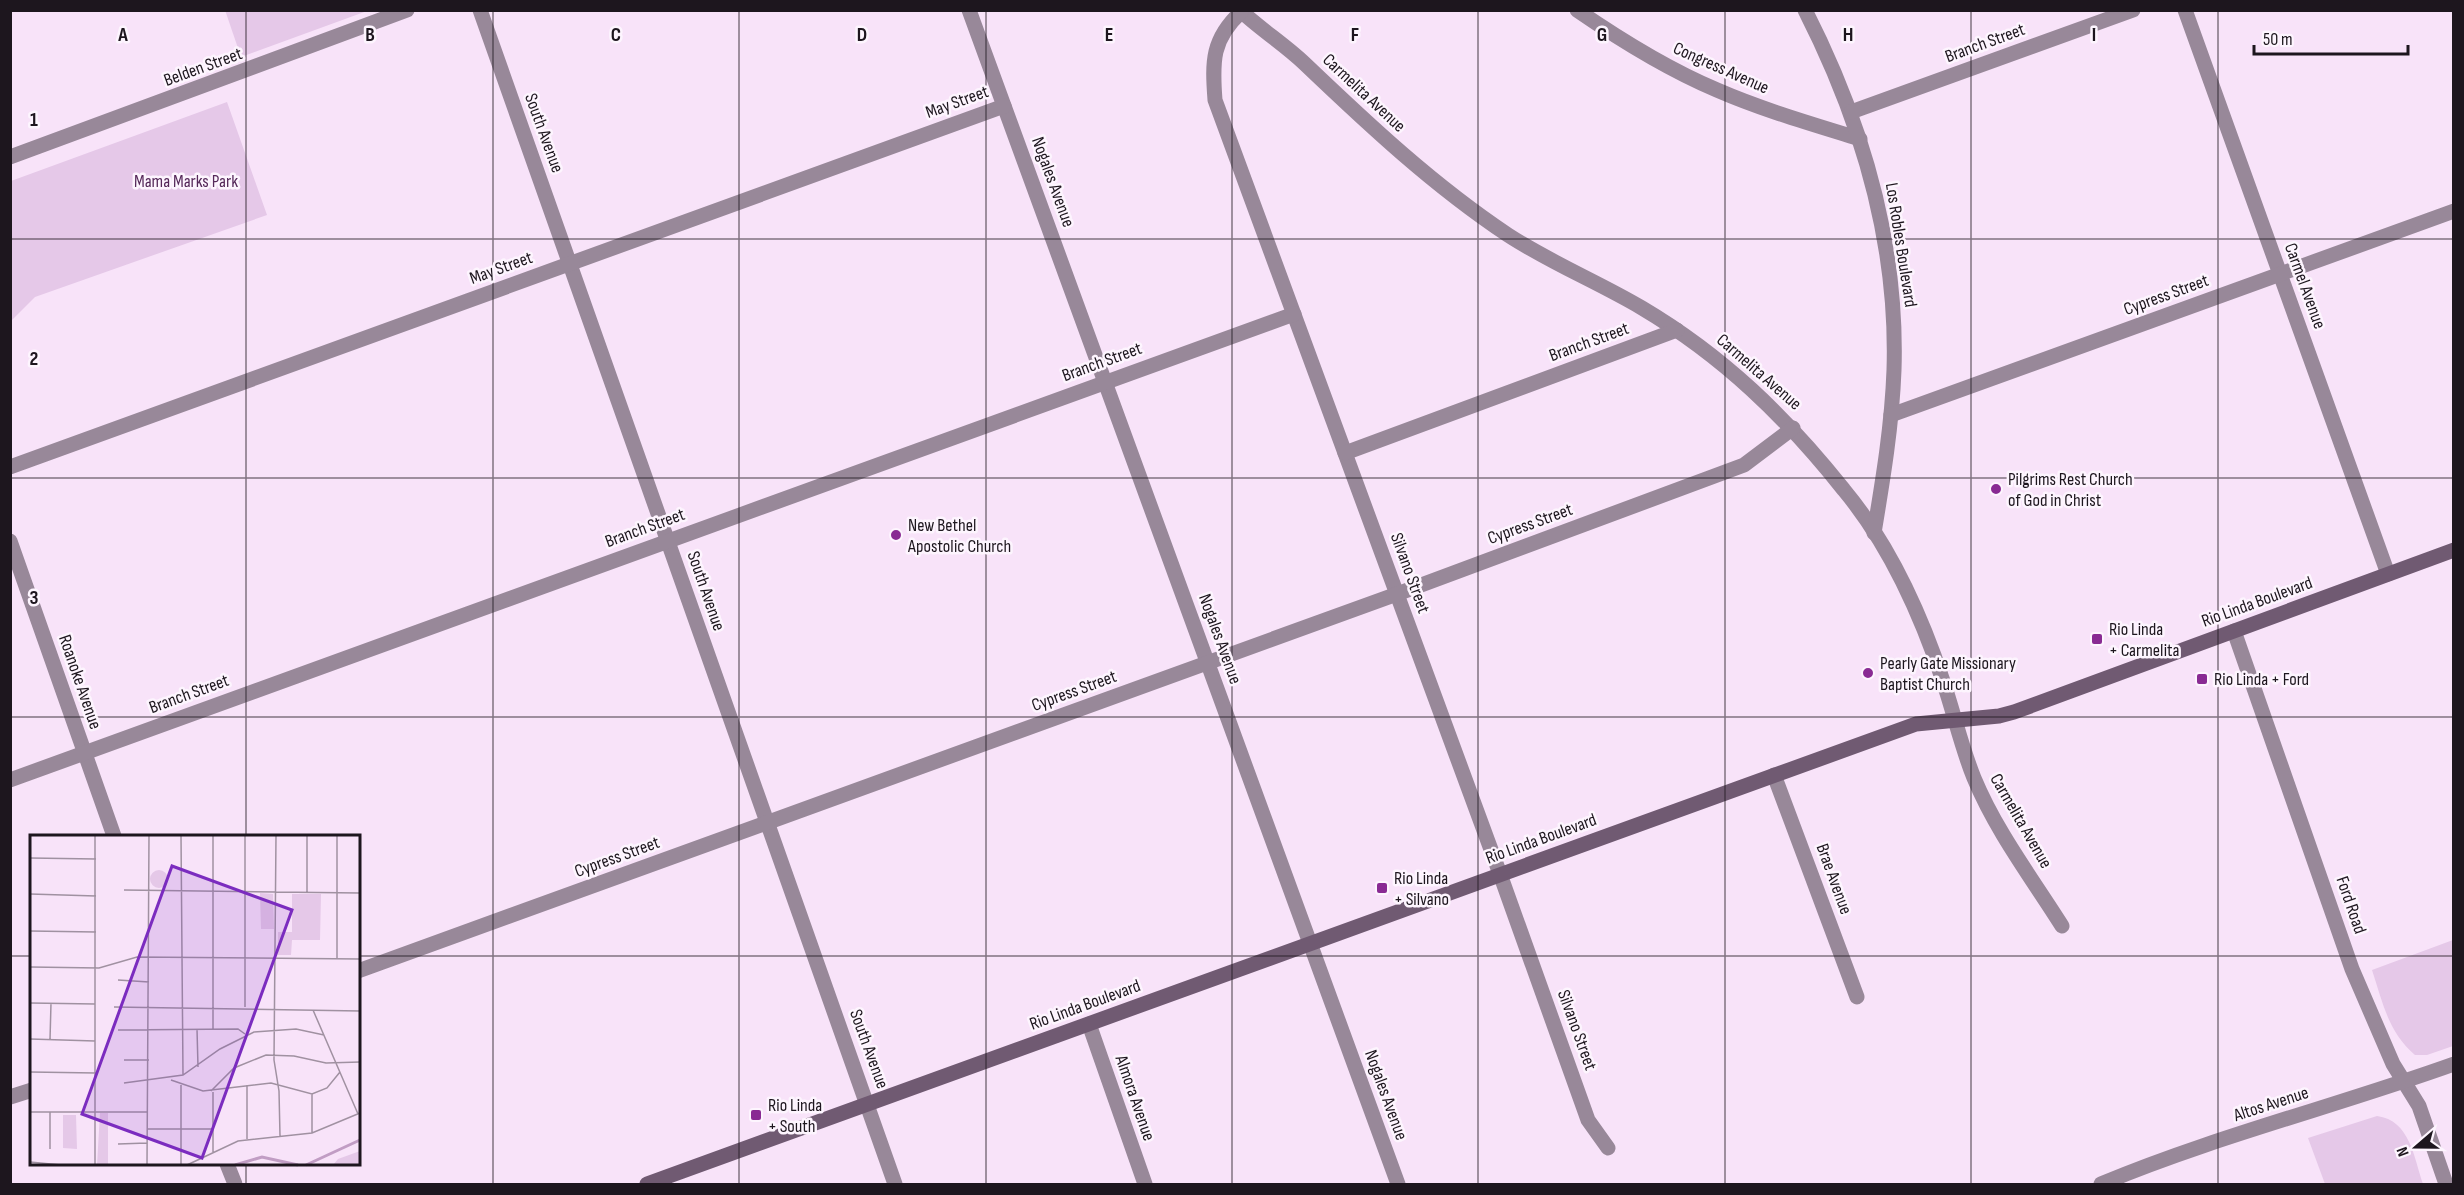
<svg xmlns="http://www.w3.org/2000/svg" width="2464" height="1195" font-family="'Sofia Sans Condensed',sans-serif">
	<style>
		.green { fill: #e5c8e8 }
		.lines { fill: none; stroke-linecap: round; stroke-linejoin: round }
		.street { stroke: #988899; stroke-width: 15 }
		.secondary { stroke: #705a72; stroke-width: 15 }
		.grid { fill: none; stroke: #1d161e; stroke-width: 1.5; stroke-opacity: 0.55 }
		.poi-dot { fill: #892a93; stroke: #fdf5fe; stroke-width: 2 }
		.labels { text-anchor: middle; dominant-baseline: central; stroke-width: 5; stroke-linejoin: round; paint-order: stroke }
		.street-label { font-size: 18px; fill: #1d161e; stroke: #fdf5fe }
		.park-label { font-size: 18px; fill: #56295a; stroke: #fdf5fe }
		.poi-label { font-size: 18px; fill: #1d161e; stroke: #fdf5fe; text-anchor: start }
		.inset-river { fill: none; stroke: #c19dc4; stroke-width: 3 }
		.inset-road { fill: none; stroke: #a091a1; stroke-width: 1.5 }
		.view { fill: #7b2cbf; fill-opacity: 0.15; stroke: #7b2cbf; stroke-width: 3 }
		.inset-edge { fill: none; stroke: #1d161e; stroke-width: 3 }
		.grid-label { font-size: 20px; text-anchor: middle; font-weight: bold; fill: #1d161e; stroke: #fdf5fe; stroke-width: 5; stroke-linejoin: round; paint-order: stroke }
	</style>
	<rect width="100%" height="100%" fill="#f8e3f9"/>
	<!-- green -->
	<g class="green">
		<path d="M225,10H367V11L241,57Z"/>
		<path d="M227,102L267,215L35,297L11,321V181Z"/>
		<path d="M2453,940V1046L2427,1055H2415C2388,1032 2383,1003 2372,970Z"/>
		<path d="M2377,1116C2410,1120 2414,1158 2423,1184H2325L2308,1138Z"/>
	</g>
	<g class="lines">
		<!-- street -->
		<g class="street">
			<path d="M480,10L895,1184"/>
			<path d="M969,10L1398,1184"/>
			<path d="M1240,10C1260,29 1284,44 1304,63C1369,125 1433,185 1508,235C1551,263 1598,282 1642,308C1723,356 1786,417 1844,490C1889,544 1921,615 1943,681C1954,713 1961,746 1974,778C1996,831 2031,877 2062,926"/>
			<path d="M1577,10C1622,41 1667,69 1717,90C1763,110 1812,124 1860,139"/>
			<path d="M1805,10C1862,122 1898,244 1894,370C1892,425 1883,479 1874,533"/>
			<path d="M2185,10L2388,574"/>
			<path d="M1241,12C1212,39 1212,61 1215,100L1500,874L1588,1120L1608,1148"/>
			<path d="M1851,112L2133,10"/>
			<path d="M10,157L407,10"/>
			<path d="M1891,415L2454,211"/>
			<path d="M1345,453L1677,330"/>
			<path d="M10,467L1004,106"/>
			<path d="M10,541L114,836"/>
			<path d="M2234,631L2352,969L2393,1064L2419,1106L2446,1184"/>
			<path d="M1774,775L1857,997"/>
			<path d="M10,780L1294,314"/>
			<path d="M358,971L1397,594L1744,465L1793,428"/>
			<path d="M1089,1024L1145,1184"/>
			<path d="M10,1097L32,1090"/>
			<path d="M227,1164L235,1184"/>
			<path d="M2101,1184C2216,1136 2337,1106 2454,1064"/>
		</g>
		<!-- secondary -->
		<path class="secondary" d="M647,1184L1916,724L1999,716L2014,712L2454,550"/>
	</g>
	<!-- grid -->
	<path class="grid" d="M246,10V836M493,10V1184M739,10V1184M986,10V1184M1232,10V1184M1478,10V1184M1725,10V1184M1971,10V1184M2218,10V1184M10,239H2454M10,478H2454M10,717H2454M10,956H32M358,956H2454M246,1164V1184"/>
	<!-- markers -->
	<g class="poi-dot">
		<circle cx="1996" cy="489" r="6"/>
		<circle cx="896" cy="535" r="6"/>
		<rect x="2091" y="633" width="12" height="12" rx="3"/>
		<circle cx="1868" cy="673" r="6"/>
		<rect x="2196" y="673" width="12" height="12" rx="3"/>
		<rect x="1376" y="882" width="12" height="12" rx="3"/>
		<rect x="750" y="1109" width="12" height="12" rx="3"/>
	</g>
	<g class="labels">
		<!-- street labels -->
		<g class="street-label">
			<text transform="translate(1985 43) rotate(-20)">Branch Street</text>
			<text transform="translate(203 67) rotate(-20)">Belden Street</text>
			<text transform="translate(1721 68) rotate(24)">Congress Avenue</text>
			<text transform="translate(1364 93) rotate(43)">Carmelita Avenue</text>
			<text transform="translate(957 102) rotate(-20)">May Street</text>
			<text transform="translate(544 133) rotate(70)">South Avenue</text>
			<text transform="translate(1053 182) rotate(70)">Nogales Avenue</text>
			<text transform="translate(1901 245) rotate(81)">Los Robles Boulevard</text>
			<text transform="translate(501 268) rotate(-20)">May Street</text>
			<text transform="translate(2305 286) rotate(70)">Carmel Avenue</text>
			<text transform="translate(2166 295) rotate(-20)">Cypress Street</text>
			<text transform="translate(1589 342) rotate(-20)">Branch Street</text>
			<text transform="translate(1102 362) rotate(-20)">Branch Street</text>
			<text transform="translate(1759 372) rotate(41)">Carmelita Avenue</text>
			<text transform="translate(1530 524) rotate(-20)">Cypress Street</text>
			<text transform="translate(645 528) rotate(-20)">Branch Street</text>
			<text transform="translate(1410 573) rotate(70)">Silvano Street</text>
			<text transform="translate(706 591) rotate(71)">South Avenue</text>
			<text transform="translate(2257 602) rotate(-20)">Rio Linda Boulevard</text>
			<text transform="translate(1220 639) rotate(70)">Nogales Avenue</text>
			<text transform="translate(80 682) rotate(71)">Roanoke Avenue</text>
			<text transform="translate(1074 691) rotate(-20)">Cypress Street</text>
			<text transform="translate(189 694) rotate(-20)">Branch Street</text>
			<text transform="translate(2021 821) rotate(60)">Carmelita Avenue</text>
			<text transform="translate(1541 839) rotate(-20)">Rio Linda Boulevard</text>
			<text transform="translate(617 857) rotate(-20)">Cypress Street</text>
			<text transform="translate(1834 879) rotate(70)">Brae Avenue</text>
			<text transform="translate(2351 905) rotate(71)">Ford Road</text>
			<text transform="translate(1085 1005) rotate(-20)">Rio Linda Boulevard</text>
			<text transform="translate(1577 1030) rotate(70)">Silvano Street</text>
			<text transform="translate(869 1049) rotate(70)">South Avenue</text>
			<text transform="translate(1386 1095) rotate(70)">Nogales Avenue</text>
			<text transform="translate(1135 1098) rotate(71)">Almora Avenue</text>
			<text transform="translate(2271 1104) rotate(-18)">Altos Avenue</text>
		</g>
		<!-- park labels -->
		<g class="park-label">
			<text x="186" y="181">Mama Marks Park</text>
		</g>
		<!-- poi labels -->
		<g class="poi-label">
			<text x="2008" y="479">Pilgrims Rest Church<tspan x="2008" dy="21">of God in Christ</tspan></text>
			<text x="908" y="525">New Bethel<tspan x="908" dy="21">Apostolic Church</tspan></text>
			<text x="2109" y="629">Rio Linda<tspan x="2109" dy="21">+ Carmelita</tspan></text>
			<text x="1880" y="663">Pearly Gate Missionary<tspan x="1880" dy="21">Baptist Church</tspan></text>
			<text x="2214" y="679">Rio Linda + Ford</text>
			<text x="1394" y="878">Rio Linda<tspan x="1394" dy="21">+ Silvano</tspan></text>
			<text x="768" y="1105">Rio Linda<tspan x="768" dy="21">+ South</tspan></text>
		</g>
	</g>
	<!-- overview -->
	<g transform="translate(30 835)">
		<rect width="330" height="330" fill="#f8e3f9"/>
		<path d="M120 44a9 9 0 1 1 18 0a9 9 0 1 1-18 0ZM230,58L243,59L244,94H231ZM262,59H291L290,105H262L261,120H248V97H262ZM70,278H78V330H67ZM33,280H46L47,314L33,313ZM330,316V330H303L308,324Z" fill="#e5c8e8"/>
		<path class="inset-river" d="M205,330L232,322L268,330M276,330L330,305"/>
		<path class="inset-road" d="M151,0L153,240M246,0L244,225L249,256L250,301M0,23L66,24M94,55L330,58M277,57V0M0,59L66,61M0,96L66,97M307,123V0M0,132L69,133L107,122L330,124M88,145L119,147M0,168L65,169M84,172L330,176M215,172V0M283,175L328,279M167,194L168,232M183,194V0M88,195L208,194L215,199M0,204L65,206M20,205L21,168M94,225H119M0,237L66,238M141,245L173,256L241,248L282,259L297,253L310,237M94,248L153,240L190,214L224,197L266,194L294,200M181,256L204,233L236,220L264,221L296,228L330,227M0,277H117M117,294H183M282,298V259M217,304V250M88,309L117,308M20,314V277M183,317V257M0,327L31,330M65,330V0M117,330L119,0M151,330V250M157,330L208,306L282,298L330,278"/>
		<path class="view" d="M142,31L262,75L172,323L52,279Z"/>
		<rect width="330" height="330" class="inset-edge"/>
	</g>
	<g class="grid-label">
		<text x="123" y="41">A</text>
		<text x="370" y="41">B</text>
		<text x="616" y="41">C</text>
		<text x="862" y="41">D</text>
		<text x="1109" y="41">E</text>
		<text x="1355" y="41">F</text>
		<text x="1602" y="41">G</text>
		<text x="1848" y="41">H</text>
		<text x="2094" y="41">I</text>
		<text x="34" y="126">1</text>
		<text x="34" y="365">2</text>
		<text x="34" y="604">3</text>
	</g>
	<!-- border -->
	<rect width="2464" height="1195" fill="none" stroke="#1d161e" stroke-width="24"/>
	<!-- north arrow -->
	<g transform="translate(2416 1147) rotate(250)" stroke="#fdf5fe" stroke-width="4.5" paint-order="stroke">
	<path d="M0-4.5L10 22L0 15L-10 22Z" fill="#1d161e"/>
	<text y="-9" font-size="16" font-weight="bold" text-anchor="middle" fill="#1d161e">N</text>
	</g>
	<!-- scale -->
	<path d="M2254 45v9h154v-9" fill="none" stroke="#1d161e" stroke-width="3"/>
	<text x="2263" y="45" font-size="18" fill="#1d161e" stroke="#fdf5fe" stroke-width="4.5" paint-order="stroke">50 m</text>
</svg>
